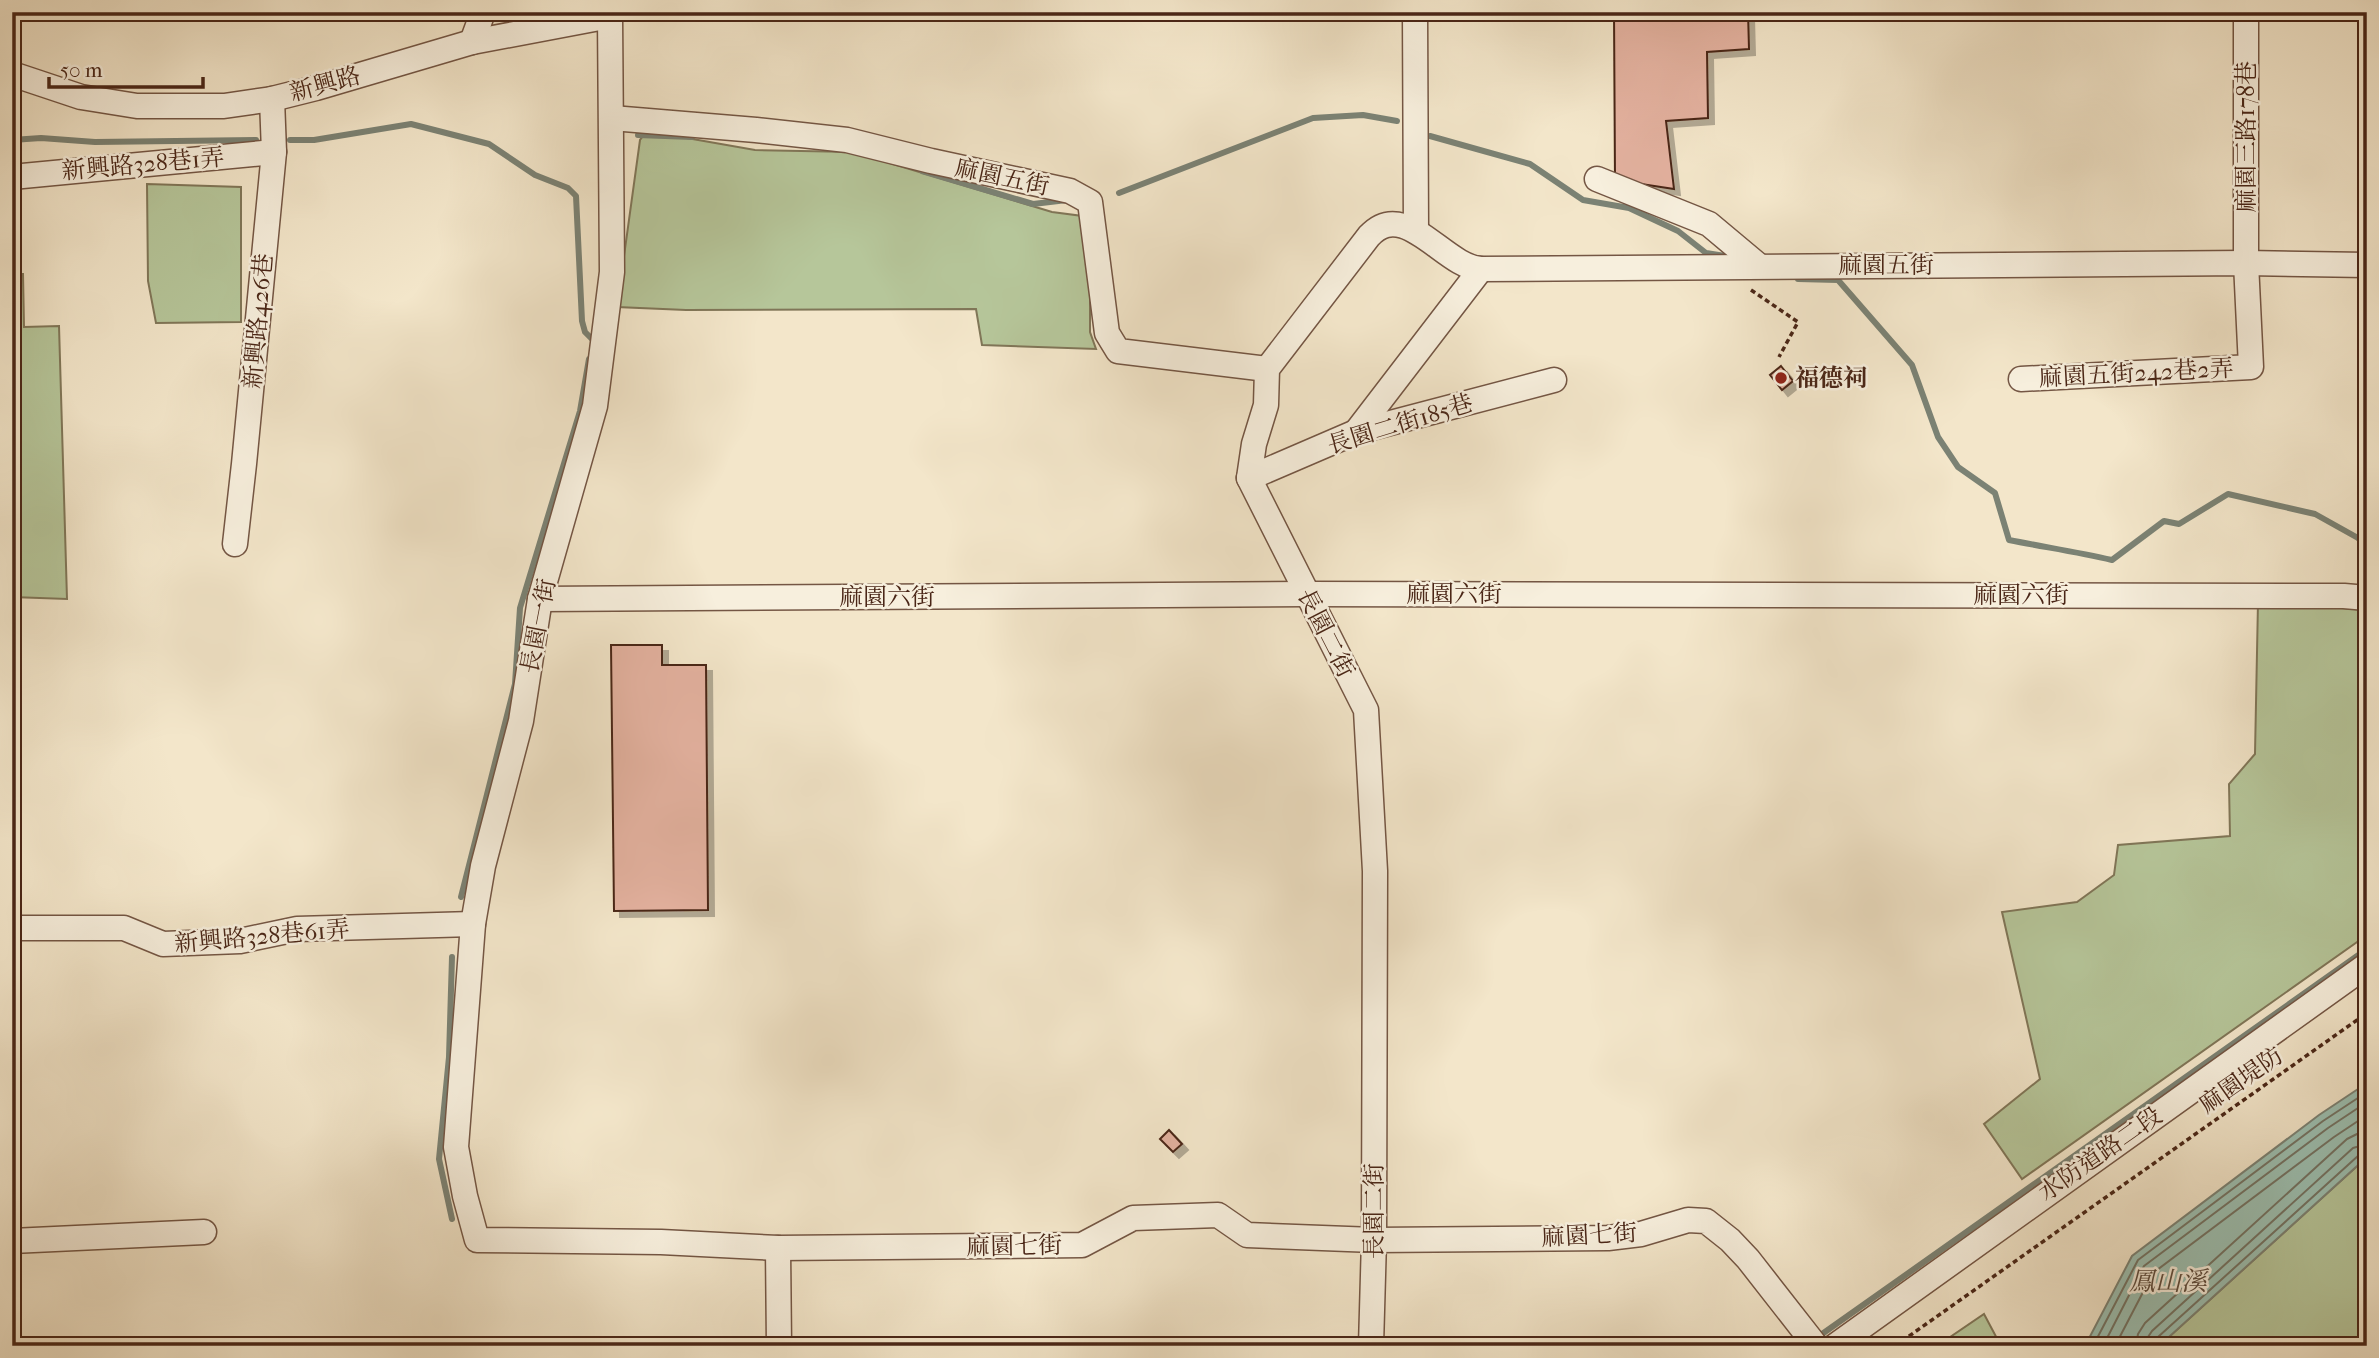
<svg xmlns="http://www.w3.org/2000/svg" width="2379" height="1358" font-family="'IM FELL French Canon','Noto Serif TC',serif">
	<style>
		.green { fill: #b6c69a; stroke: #807658; stroke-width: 2 }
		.water { fill: #9cc0b2; stroke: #7b8274; stroke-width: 2 }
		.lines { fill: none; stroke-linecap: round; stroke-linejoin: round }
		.shore { stroke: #737364; stroke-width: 2 }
		.stream { stroke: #7b8274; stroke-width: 6 }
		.building { fill: #e3b19f; stroke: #4a2617; stroke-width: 2; filter: url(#shadow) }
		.minor-casing { stroke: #745644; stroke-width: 27 }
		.path { stroke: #4a2617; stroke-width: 3.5; stroke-dasharray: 5 3.5; stroke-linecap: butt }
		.minor { stroke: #f7efdd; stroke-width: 24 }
		.poi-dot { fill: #8f2418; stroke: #f7efdd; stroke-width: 2.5 }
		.labels { text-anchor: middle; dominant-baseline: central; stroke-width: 5; stroke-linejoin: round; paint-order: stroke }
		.street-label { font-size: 24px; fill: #4a2617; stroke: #f7efdd }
		.poi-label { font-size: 24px; font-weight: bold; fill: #4a2617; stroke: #f7efdd; text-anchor: start }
		.water-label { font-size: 26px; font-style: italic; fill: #5e4c3e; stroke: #f7efdd }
	</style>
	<defs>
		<filter id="shadow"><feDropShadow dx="6" dy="6" stdDeviation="0" flood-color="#0004"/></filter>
	</defs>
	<rect width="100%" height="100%" fill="#f3e6ca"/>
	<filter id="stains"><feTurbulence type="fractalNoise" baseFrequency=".00286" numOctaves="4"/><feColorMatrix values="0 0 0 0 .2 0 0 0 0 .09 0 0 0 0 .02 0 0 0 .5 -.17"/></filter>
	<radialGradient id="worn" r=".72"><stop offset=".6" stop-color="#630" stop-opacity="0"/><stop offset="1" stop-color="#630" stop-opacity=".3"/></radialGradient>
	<!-- green -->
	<g class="green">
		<path d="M647,131L755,150L853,152L1052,212L1090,217V332L1096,349L982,345L976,309L686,310L617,307L640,140Z"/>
		<path d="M147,184L241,187V322L156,323L148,281Z"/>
		<path d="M12,274H23L24,327L59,326L67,599L12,597Z"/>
		<path d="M2258,602L2367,610V935L2022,1179L1984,1124L2040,1079L2002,912L2077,902L2114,875L2118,845L2230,836L2229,784L2255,754Z"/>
		<path d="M2367,1157V1346H2159Z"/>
		<path d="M1984,1314L2001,1346H1937Z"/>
	</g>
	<!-- water -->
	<path class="water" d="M2367,1083V1157L2159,1346H2085L2132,1256L2319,1115Z"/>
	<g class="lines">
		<!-- shore -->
		<g class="shore">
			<path d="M2093,1346L2138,1260L2323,1121L2367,1092"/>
			<path d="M2103,1346L2144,1266L2328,1128L2367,1102"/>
			<path d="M2115,1346L2153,1273L2334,1137L2367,1115"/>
			<path d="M2136,1346L2138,1334L2145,1323L2347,1139L2357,1134L2367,1133"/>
			<path d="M2147,1346L2148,1337L2152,1331L2353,1148L2367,1144"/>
			<path d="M2155,1346L2158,1337L2359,1155L2367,1152"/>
		</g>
		<!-- stream -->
		<g class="stream">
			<path d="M638,135L692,137"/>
			<path d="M1430,136L1530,164L1583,200L1629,208L1678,231L1706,253L1725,256"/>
			<path d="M12,140L41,138L95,142L256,140"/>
			<path d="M290,140H314L411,124L489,144L535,175L568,188L576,196L582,321L585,332L592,339"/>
			<path d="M922,171L1033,204L1067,200"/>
			<path d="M1119,193L1313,118L1363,115L1397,121"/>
			<path d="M1798,279L1838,280L1912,365L1938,437L1958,467L1995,493L2009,540C2044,547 2078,552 2112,560L2164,521L2179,524L2228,494L2315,514L2358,538L2367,546"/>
			<path d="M461,897L515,684L520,608L580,411L589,359"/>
			<path d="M452,1219L439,1159L449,1057L452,957"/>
			<path d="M1815,1339L2367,949"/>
		</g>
	</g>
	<!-- building -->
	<g class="building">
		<path d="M1614,12H1748L1749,49L1707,52L1708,118L1666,121L1674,189L1615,180Z"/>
		<rect x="2364" y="216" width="3" height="44"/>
		<path d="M1781,366L1793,381L1782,390L1770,375Z"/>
		<path d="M611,645H662V665H706L708,910L614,911Z"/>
		<path d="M1169,1130L1182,1144L1173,1152L1160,1139Z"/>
	</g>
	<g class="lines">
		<!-- minor casing -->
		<g class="minor-casing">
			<g id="minor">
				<path d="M613,12L610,16L612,272L595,406L540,599L521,721L483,866L473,924L456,1147L465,1196L477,1240L661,1242L778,1248L1082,1245L1133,1218L1218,1215L1247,1235L1374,1240L1608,1238L1641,1234L1688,1220L1706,1221L1730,1240L1748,1259L1816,1346"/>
				<path d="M1415,12L1416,231"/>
				<path d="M472,42L483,12"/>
				<path d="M12,74L81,97L137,106H224L272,99L316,88L472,42L610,16"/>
				<path d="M612,118L756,130L847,140L931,161L1070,191L1090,202L1107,333L1118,351L1267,369"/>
				<path d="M12,177L274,152"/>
				<path d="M1597,179L1709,224L1758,265"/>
				<path d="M2021,379L2251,367L2246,263V12"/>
				<path d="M1356,432L1481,269"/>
				<path d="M1249,478L1356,432L1554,380"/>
				<path d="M235,544L244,464L274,152L272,99"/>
				<path d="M540,599L1306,594L2344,596L2367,598"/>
				<path d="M12,928H124L163,944L240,941L297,929L473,924"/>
				<path d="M12,1241L204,1232"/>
				<path d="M778,1248L779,1346"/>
				<path d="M1371,1346L1374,1240L1375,871L1366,710L1249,478L1254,444L1266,405L1267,369L1369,236C1405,197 1444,267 1481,269L2246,263L2367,265"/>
				<path d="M1835,1346L2367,965"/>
			</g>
		</g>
		<!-- path -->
		<g class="path">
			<path d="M1751,290L1798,322L1779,357"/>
			<path d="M1895,1346L2367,1013"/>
		</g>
		<!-- minor -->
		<use href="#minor" class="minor"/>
	</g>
	<!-- markers -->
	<circle class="poi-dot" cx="1781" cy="378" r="7"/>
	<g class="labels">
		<!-- street labels -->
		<g class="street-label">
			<text transform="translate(325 84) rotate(-15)">新興路</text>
			<text transform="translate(2246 137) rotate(-90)">麻園三路178巷</text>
			<text transform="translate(143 164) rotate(-5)">新興路328巷1弄</text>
			<text transform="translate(1002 177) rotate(12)">麻園五街</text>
			<text x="1886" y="265">麻園五街</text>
			<text transform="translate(258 321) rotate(-85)">新興路426巷</text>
			<text transform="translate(2136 373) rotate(-3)">麻園五街242巷2弄</text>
			<text transform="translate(1400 424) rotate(-17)">長園二街185巷</text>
			<text x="1454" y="594">麻園六街</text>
			<text x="2021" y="595">麻園六街</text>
			<text x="887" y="597">麻園六街</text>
			<text transform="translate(538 626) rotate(-79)">長園一街</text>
			<text transform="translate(1326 633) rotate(63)">長園二街</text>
			<text transform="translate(262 936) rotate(-5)">新興路328巷61弄</text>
			<text transform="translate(2241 1080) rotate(-35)">麻園堤防</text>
			<text transform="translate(2100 1154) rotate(-35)">水防道路二段</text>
			<text transform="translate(1374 1211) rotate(-90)">長園二街</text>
			<text transform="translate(1589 1235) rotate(-3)">麻園七街</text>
			<text transform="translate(1014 1246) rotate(-1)">麻園七街</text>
		</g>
		<!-- poi labels -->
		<g class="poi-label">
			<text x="1795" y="378">福德祠</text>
		</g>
		<!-- water labels -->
		<g class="water-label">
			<text x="2168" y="1281">鳳山溪</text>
		</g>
	</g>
	<!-- margin -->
	<rect width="2379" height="1358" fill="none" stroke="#f3e6ca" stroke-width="42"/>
	<rect x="14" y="14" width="2351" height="1330" fill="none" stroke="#4a2617" stroke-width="3.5"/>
	<rect x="21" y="21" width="2337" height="1316" fill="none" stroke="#4a2617" stroke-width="2"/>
	<!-- scale -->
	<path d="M49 77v10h154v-10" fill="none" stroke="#4a2617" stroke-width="3.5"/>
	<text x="60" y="77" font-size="21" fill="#4a2617" stroke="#f7efdd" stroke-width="5" paint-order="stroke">50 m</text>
	<rect width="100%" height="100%" filter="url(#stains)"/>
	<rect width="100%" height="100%" fill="url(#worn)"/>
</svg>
